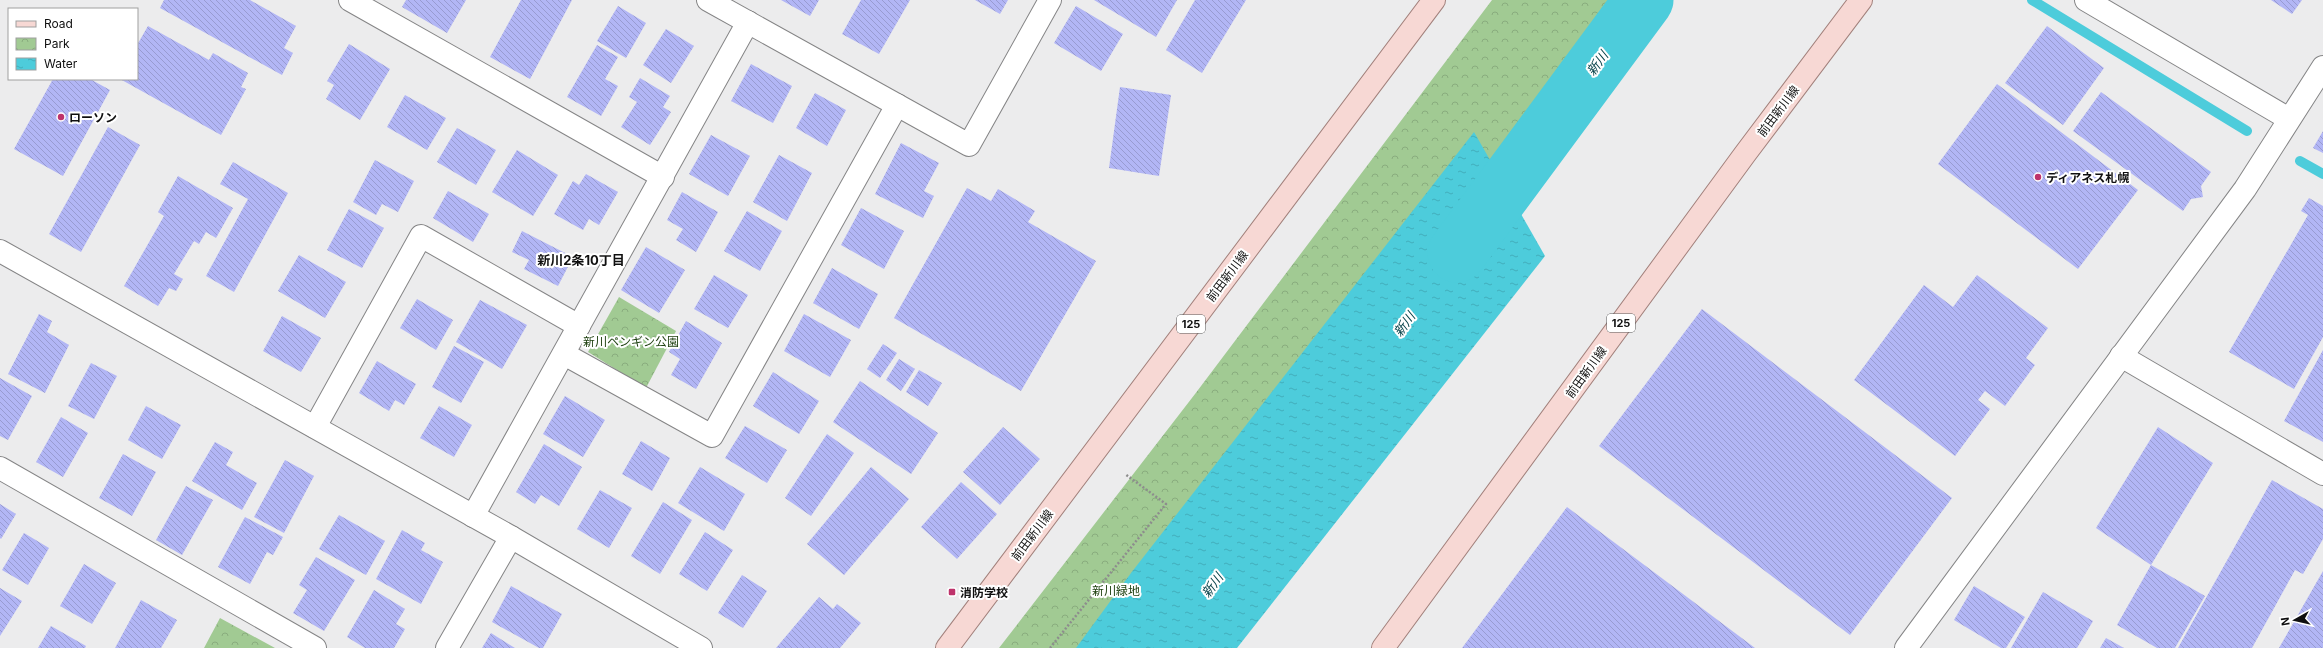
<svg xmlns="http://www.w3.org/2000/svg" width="2323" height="648" font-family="Inter,'Noto Sans JP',sans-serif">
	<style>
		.park { fill: url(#park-crowns) }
		.water { fill: url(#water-ripples) }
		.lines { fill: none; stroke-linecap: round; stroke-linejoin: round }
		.stream { stroke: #4dccdb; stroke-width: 10 }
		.river { stroke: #4dccdb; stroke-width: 59 }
		.building { fill: url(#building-back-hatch) }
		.minor-casing { stroke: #858586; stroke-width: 24 }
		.primary-casing { stroke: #a2817c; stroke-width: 24 }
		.path { stroke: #8d8d8d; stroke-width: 2.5; stroke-dasharray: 2 2; stroke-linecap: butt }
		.minor { stroke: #fff; stroke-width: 22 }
		.primary { stroke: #f7d8d4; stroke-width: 22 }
		.poi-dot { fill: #be336b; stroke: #fff; stroke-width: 1.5 }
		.labels { text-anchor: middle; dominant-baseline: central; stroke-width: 4; stroke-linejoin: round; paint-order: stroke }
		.shield { fill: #fff; stroke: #575757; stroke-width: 1 }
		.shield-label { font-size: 11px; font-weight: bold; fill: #0f0f0f }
		.street-label { font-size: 12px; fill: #0f0f0f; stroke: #fff }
		.poi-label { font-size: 12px; font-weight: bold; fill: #0f0f0f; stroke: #fff; text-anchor: start }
		.park-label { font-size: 12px; fill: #1f4111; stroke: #fff }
		.water-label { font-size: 13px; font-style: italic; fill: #054148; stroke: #fff }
		.neighbourhood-label { font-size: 13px; font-weight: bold; fill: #0f0f0f; stroke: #fff }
	</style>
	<defs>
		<pattern id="park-crowns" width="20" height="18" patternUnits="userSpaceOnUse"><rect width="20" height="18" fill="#a1ca93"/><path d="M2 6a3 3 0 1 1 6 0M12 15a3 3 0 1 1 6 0" fill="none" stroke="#89ac7e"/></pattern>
		<pattern id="water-ripples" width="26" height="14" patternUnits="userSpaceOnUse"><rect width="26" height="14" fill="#4dccdb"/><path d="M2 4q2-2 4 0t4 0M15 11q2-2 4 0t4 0" fill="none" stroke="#42aebb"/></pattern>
		<pattern id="building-back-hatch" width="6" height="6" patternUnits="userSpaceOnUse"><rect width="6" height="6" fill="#b2b6f5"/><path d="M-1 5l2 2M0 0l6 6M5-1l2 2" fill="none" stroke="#989bd1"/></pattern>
	</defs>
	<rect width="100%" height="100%" fill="#ececed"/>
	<!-- park -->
	<g class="park">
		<path d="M1492,0H1625L1418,283L1145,648H999L1195,394Z"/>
		<path d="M619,297L676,331L646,388L588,352Z"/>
		<path d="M220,618L275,648H204Z"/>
	</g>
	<!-- water -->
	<path class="water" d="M1474,132L1545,256L1237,648H1076L1131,573Z"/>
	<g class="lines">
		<!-- stream -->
		<g class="stream">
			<path d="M2032,0L2247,131"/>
			<path d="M2300,161L2323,174"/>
		</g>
		<!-- river -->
		<path class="river" d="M1457,253L1644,0"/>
	</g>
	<!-- building -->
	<g class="building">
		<path d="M164,0H250L296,26L284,48L293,53L282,75L160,8Z"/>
		<path d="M406,0H466L447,33L402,7Z"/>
		<path d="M521,0H572L530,79L490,57Z"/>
		<path d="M781,0H819L810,16Z"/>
		<path d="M861,0H910L879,54L842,34Z"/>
		<path d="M975,0H1008L1000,14Z"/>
		<path d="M1094,0H1177L1156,37Z"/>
		<path d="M1195,0H1246L1202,73L1166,50Z"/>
		<path d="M2271,0H2302L2292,14Z"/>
		<path d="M618,6L646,23L626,58L597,41Z"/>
		<path d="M1076,6L1123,34L1101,71L1054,43Z"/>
		<path d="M148,26L209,60L213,53L248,73L241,87L246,89L221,135L120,79H137V45Z"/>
		<path d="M2047,26L2104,68L2063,125L2005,83Z"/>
		<path d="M666,29L694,46L671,83L643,65Z"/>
		<path d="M349,44L390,69L360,120L326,99L334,85L327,81Z"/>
		<path d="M597,45L618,57L605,79L618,86L601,116L567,97Z"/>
		<path d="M751,64L792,86L773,123L731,101Z"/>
		<path d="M640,78L670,96L663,107L671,112L650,145L621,127L637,102L629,97Z"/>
		<path d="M53,79H90L110,90L63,176L14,149Z"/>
		<path d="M1997,84L2138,190L2078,269L1938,164Z"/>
		<path d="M1120,87L1171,95L1159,176L1109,168Z"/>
		<path d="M2101,92L2211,172L2201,186L2203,197L2191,199L2183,211L2073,131Z"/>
		<path d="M815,93L846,110L827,146L796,128Z"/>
		<path d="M405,95L446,118L427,150L387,127Z"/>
		<path d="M108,127L140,145L81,252L49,234Z"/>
		<path d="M457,128L496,150L476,185L437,162Z"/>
		<path d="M2323,131V153L2313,148Z"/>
		<path d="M711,135L750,156L728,196L689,174Z"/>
		<path d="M901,143L939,163L924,191L934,196L923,218L875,194Z"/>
		<path d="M517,150L558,175L533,216L492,192Z"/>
		<path d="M779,155L812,173L787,221L753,202Z"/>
		<path d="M375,160L414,181L398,212L382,204L376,215L353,202Z"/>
		<path d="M233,162L288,193L234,292L206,276L248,199L220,184Z"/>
		<path d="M586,174L618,192L599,225L589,219L583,230L554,214L573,181L579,185Z"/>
		<path d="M178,176L233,208L216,238L206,232L199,244L194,241L174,274L183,279L176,291L169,288L158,306L124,286L164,216L158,212Z"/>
		<path d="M967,188L991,201L998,189L1035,211L1028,222L1096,261L1021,391L894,318Z"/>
		<path d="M448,191L489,214L473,242L433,218Z"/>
		<path d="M682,192L718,212L696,252L676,240L683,229L667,220Z"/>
		<path d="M2309,198L2323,206V337L2294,389L2229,352L2308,215L2301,211Z"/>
		<path d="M861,208L904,231L884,269L841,245Z"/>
		<path d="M349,209L384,228L362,268L327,250Z"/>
		<path d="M747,211L782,231L760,271L724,251Z"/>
		<path d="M522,231L573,257L558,286L524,269L529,260L512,252Z"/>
		<path d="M646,247L685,270L659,313L621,290Z"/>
		<path d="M299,255L346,282L325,318L278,291Z"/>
		<path d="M832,268L878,294L859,329L813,303Z"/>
		<path d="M714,275L748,295L728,328L694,309Z"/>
		<path d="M1977,275L2048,328L2026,358L2035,365L2005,406L1985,391L1978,400L1990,409L1955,456L1854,380L1924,285L1953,307Z"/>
		<path d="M417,299L453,320L436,350L400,328Z"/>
		<path d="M480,300L527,325L502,369L456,342Z"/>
		<path d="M1702,309L1952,498L1850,635L1599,446Z"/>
		<path d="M39,314L52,321L47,332L69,345L45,393L8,374Z"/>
		<path d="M804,314L851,340L830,377L784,351Z"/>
		<path d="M282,316L321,338L301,372L263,351Z"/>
		<path d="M686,321L722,343L696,389L671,375L680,359L669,352Z"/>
		<path d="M883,344L897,353L880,378L867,369Z"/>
		<path d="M454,346L484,362L461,403L432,387Z"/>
		<path d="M2323,350V442L2284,421Z"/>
		<path d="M899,359L915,369L901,391L886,380Z"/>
		<path d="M377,361L416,384L404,405L395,400L389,411L359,393Z"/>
		<path d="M91,363L117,376L94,419L68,406Z"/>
		<path d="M919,370L942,383L928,406L906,392Z"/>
		<path d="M773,372L819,401L799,434L753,406Z"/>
		<path d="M0,378L32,396L8,440L0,436Z"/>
		<path d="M860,381L938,433L911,474L833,422Z"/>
		<path d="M565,396L605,420L583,457L543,434Z"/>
		<path d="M146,406L181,425L162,459L128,440Z"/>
		<path d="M439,406L472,425L454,457L420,438Z"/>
		<path d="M61,417L88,433L63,477L36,462Z"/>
		<path d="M745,426L787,450L767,483L725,458Z"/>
		<path d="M1003,427L1040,459L1000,505L963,472Z"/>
		<path d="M2158,427L2213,463L2151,565L2096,528Z"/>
		<path d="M827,434L854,453L811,516L785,498Z"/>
		<path d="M641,441L670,458L652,491L622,474Z"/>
		<path d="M215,442L233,452L226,465L257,483L242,510L192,481Z"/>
		<path d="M544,444L582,467L559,506L541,495L535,504L516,492Z"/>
		<path d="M123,454L156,472L132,516L99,498Z"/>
		<path d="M285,460L314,476L284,533L254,517Z"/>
		<path d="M700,467L745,494L724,531L678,503Z"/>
		<path d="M871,467L909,499L844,575L807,544Z"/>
		<path d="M2272,480L2323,509V539L2303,574L2295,570L2252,648H2178Z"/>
		<path d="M961,482L997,514L957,559L921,527Z"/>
		<path d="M186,486L213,500L182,555L156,540Z"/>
		<path d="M600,490L632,508L609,548L577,529Z"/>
		<path d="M663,502L692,520L660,574L631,556Z"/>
		<path d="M0,504L16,514L1,539L0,538Z"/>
		<path d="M1567,507L1755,648H1462Z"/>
		<path d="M339,515L385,541L366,575L319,549Z"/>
		<path d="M245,517L283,537L273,555L267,552L250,584L218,567Z"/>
		<path d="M402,530L425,543L421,550L443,562L421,604L376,579Z"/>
		<path d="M705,532L733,550L707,591L679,574Z"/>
		<path d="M24,533L49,548L28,585L2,570Z"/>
		<path d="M316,557L355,580L324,631L293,613L307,590L299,585Z"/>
		<path d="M84,564L116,583L92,624L60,606Z"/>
		<path d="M2151,565L2205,596L2175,648H2157L2117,625Z"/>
		<path d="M2323,571V648H2279Z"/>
		<path d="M742,575L767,591L743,628L718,613Z"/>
		<path d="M511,586L562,614L543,648H539L492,622Z"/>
		<path d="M1974,586L2025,617L2006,648H2001L1954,620Z"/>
		<path d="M0,588L22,601L0,636Z"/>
		<path d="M374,590L405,609L396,624L405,629L394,648H365L347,637Z"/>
		<path d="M2043,592L2093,621L2077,648H2011Z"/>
		<path d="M819,597L833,609L837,604L861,623L840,648H776Z"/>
		<path d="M141,600L177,620L161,648H115Z"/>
		<path d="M51,626L86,646L85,648H38Z"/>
		<path d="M491,633L515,648H482Z"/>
		<path d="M2106,638L2124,648H2100Z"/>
	</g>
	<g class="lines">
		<!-- minor casing -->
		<g class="minor-casing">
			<g id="minor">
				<path d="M350,0L663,177"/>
				<path d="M708,0L969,145L1050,0"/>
				<path d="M2086,0L2289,119"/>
				<path d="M0,251L511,537L701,648"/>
				<path d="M564,354L712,436L897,105"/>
				<path d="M2121,356L2323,474"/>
				<path d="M315,427L421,236L579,326"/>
				<path d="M0,468L315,648"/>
				<path d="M473,516L748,22"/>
				<path d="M447,648L511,537"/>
				<path d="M1906,648L2245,189L2323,67"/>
			</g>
		</g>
		<!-- primary casing -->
		<g class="primary-casing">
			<g id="primary">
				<path d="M947,648L1434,0"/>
				<path d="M1383,648L1745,154L1861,0"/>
			</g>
		</g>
		<!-- path -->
		<path class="path" d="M1050,648L1166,504L1125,474"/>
		<!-- minor -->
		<use href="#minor" class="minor"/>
		<!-- primary -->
		<use href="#primary" class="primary"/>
	</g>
	<!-- markers -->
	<g class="poi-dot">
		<circle cx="61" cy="117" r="4"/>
		<circle cx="2038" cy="177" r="4"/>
		<rect x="948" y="588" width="8" height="8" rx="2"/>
	</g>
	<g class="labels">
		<!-- shield labels -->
		<g class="shield">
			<rect x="1607" y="314" width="28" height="18" rx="3"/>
			<rect x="1177" y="315" width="28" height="18" rx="3"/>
		</g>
		<g class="shield-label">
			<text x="1621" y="323">125</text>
			<text x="1191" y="324">125</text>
		</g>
		<!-- street labels -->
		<g class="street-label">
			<text transform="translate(1778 111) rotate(-53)">前田新川線</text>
			<text transform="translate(1227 276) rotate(-53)">前田新川線</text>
			<text transform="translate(1586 372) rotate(-54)">前田新川線</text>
			<text transform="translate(1032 535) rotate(-53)">前田新川線</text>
		</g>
		<!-- poi labels -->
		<g class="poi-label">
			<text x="69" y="117">ローソン</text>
			<text x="2046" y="177">ディアネス札幌</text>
			<text x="960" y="592">消防学校</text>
		</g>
		<!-- park labels -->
		<g class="park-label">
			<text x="631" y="341">新川ペンギン公園</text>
			<text x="1116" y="590">新川緑地</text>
		</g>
		<!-- water labels -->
		<g class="water-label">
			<text transform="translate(1597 63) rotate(-54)">新川</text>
			<text transform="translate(1404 324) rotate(-54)">新川</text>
			<text transform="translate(1212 585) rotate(-54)">新川</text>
		</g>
		<!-- neighbourhood labels -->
		<g class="neighbourhood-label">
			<text x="581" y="260">新川2条10丁目</text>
		</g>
	</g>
	<!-- legend -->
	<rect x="8" y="8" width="130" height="72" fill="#ffffff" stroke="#9f9f9f"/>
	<rect x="16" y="21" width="20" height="6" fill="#f7d8d4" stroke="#9f9f9f"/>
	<text x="44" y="28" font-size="12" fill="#0f0f0f">Road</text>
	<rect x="16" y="38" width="20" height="12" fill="url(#park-crowns)" stroke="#9f9f9f"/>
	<text x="44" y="48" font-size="12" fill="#0f0f0f">Park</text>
	<rect x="16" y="58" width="20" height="12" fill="url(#water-ripples)" stroke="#9f9f9f"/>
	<text x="44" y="68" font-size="12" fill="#0f0f0f">Water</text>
	<!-- north arrow -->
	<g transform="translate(2295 620) rotate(262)" stroke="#ffffff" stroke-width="3" paint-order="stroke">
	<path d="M0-3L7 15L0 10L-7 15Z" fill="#0f0f0f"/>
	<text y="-6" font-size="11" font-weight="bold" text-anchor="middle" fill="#0f0f0f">N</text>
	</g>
</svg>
